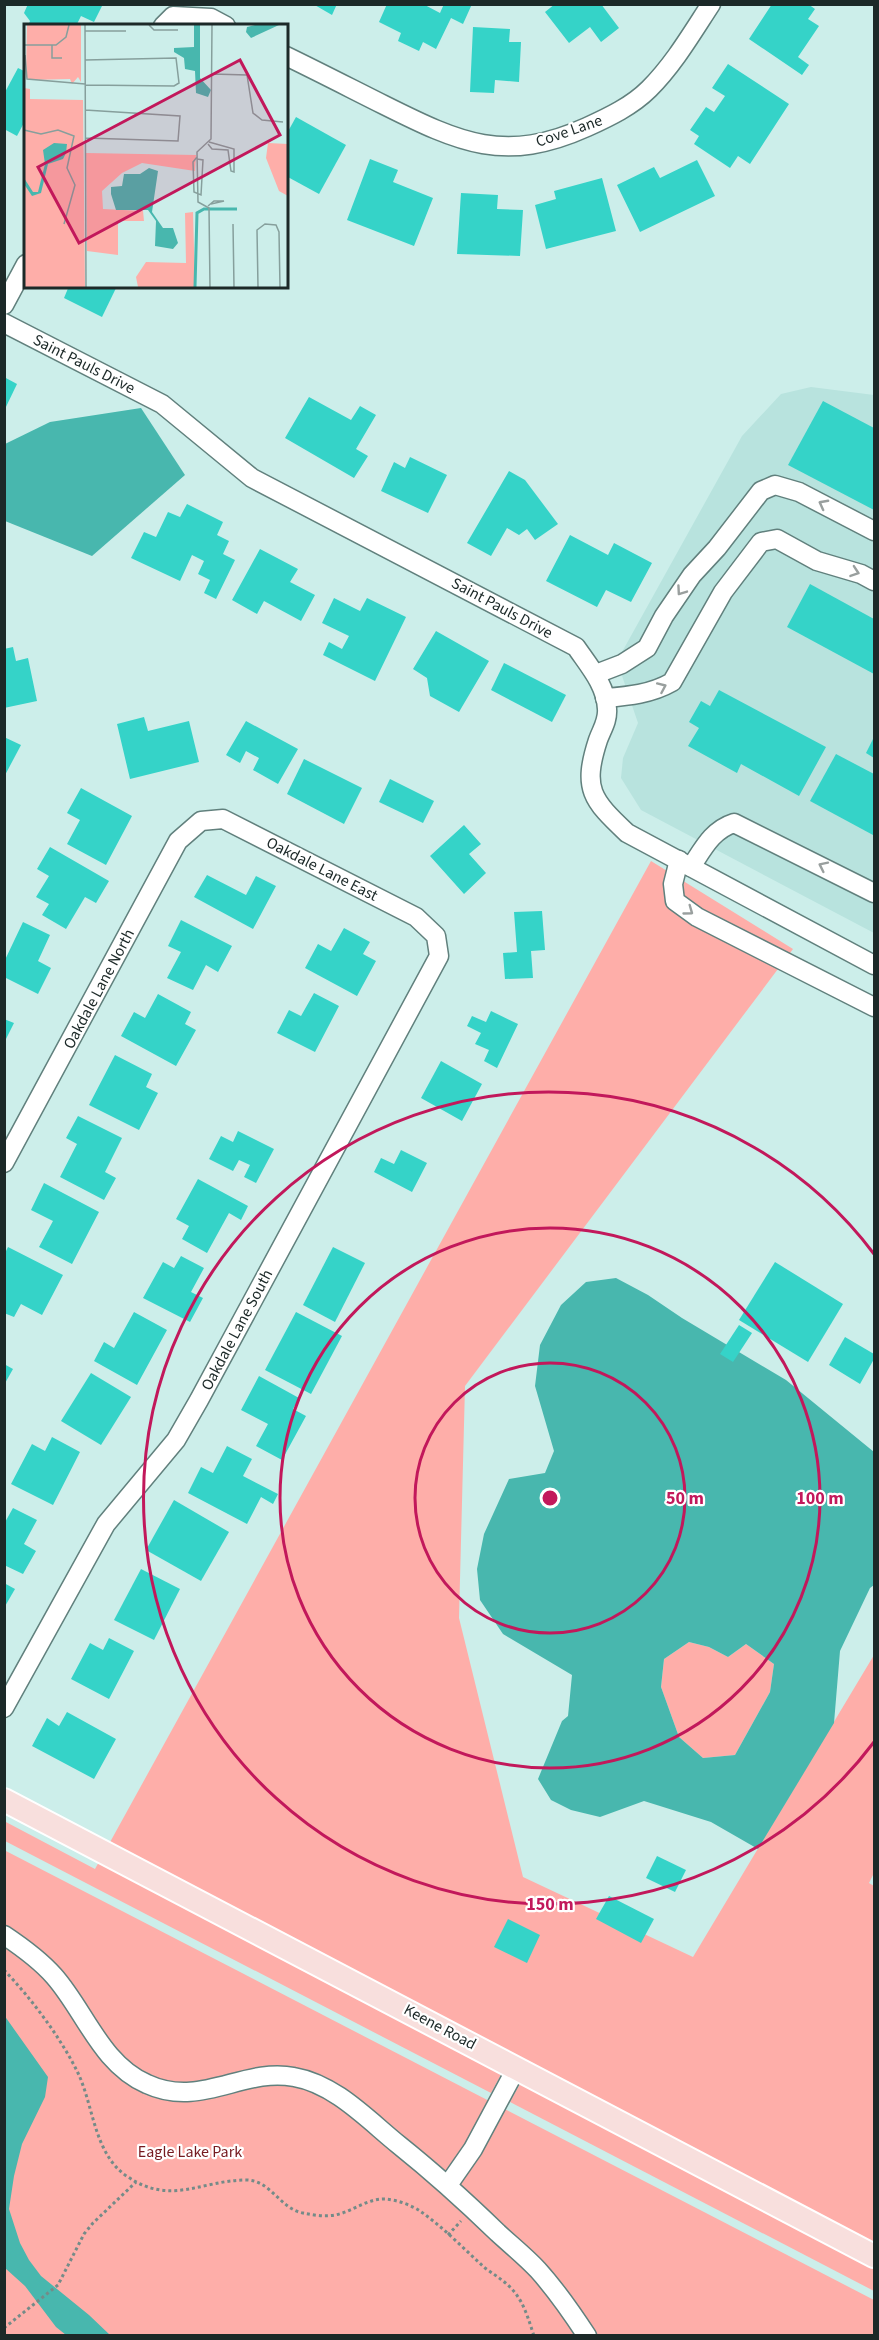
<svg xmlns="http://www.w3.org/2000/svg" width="879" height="2340" font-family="'Source Sans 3',sans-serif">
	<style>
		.built { fill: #b8e3de }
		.green { fill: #feaea9 }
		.water { fill: #48b7ae; fill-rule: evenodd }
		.building { fill: #35d3c8 }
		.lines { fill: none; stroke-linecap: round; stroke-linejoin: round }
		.minor-casing { stroke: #61807d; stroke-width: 21 }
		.major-casing { stroke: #fff; stroke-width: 26 }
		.path { stroke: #748b88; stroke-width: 3; stroke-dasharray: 3 3; stroke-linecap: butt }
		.minor { stroke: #fff; stroke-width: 18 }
		.major { stroke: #f8dfdd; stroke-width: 22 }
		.oneway { stroke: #999f9e }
		.ring { fill: none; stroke: #c2185b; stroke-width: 3 }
		.labels { text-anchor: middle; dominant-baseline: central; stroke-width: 4.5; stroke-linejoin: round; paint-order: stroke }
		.street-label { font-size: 16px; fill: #1c2928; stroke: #fff }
		.park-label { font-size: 16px; fill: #761b20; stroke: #fff }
		.inset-river { fill: none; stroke: #48b7ae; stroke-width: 3 }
		.inset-road { fill: none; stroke: #869f9c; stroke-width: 1.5 }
		.view { fill: #c2185b; fill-opacity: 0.15; stroke: #c2185b; stroke-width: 3 }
		.inset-edge { fill: none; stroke: #1c2928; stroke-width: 3 }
		.centre { fill: #c2185b; stroke: #fff; stroke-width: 3 }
		.ring-label { font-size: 18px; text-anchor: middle; font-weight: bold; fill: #c2185b; stroke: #fff; stroke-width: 4.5; stroke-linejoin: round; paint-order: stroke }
	</style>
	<rect width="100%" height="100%" fill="#cceeea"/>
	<!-- built -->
	<path class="built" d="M811,387L874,395V933L641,810L621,778L623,758L638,723L617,661L742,436L781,394Z"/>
	<!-- green -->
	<g class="green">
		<path d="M651,861L793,949L465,1386L459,1618L523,1877L693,1957L874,1655V1873L869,1883L874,1886V2245L109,1844Z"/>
		<path d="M689,1642L709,1647L728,1657L746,1644L774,1664L770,1692L735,1755L703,1758L679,1737L661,1687L664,1659Z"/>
		<path d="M4,1821L95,1869L100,1860L503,2071L491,2093L5,1841Z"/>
		<path d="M4,1850L874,2300V2335H5Z"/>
		<path d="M522,2080L874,2267V2291L510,2102Z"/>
	</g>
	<!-- water -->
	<g class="water">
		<path d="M141,408L185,475L92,556L5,521V444L50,422Z"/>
		<path d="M616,1278L648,1295L682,1318L786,1380L874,1452V1585L870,1588L840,1651L834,1723L758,1849L711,1822L644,1801L600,1817L571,1810L551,1800L538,1779L562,1721L568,1716L572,1675L503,1634L480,1600L477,1569L484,1534L509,1479L545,1473L554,1451L535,1386L540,1345L561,1305L586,1282ZM689,1642L709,1647L728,1657L746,1644L774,1664L770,1692L735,1755L703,1758L679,1737L661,1687L664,1659Z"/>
		<path d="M4,2015L48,2077L45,2097L22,2144L14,2176L9,2209L20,2243L29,2260L41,2276L89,2315L110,2335H66L56,2327L25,2286L5,2268Z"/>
	</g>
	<!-- building -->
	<g class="building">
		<path d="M28,4H103L94,22L81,16L76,26H28L30,21L24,13Z"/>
		<path d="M313,4H337L332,15Z"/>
		<path d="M387,4H423L440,13L444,4H472L463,24L451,18L436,49L423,42L419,51L398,41L401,33L379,22Z"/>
		<path d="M555,4H601L619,28L601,42L590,27L569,43L545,12Z"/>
		<path d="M772,4H808L815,9L808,19L819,26L798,57L809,65L802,75L749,39Z"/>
		<path d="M473,27L510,29L509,42H521L519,82L495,80L494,93L470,92Z"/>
		<path d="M728,64L789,104L750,164L738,156L730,168L694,144L699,136L690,130L706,107L714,112L725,96L712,88Z"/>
		<path d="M18,68L26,72V119L17,136L4,129V94Z"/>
		<path d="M296,117L346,145L319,194L286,176V135Z"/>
		<path d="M370,159L398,170L393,182L433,198L414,246L347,220Z"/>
		<path d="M697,160L715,196L640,232L617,185L654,167L660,178Z"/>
		<path d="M602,178L616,231L546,249L535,205L556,199L554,191Z"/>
		<path d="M461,193L498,195L497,209L523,210L520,256L457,254Z"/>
		<path d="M69,286H117L102,317L64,298Z"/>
		<path d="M4,377L17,384L4,411Z"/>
		<path d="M309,397L351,420L360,406L376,415L356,449L368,456L354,478L285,438Z"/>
		<path d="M823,401L874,428V510L788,465Z"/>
		<path d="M410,457L447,475L428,513L381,491L394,462L405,468Z"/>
		<path d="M509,471L525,480L558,524L535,540L527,529L519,535L507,528L491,556L467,543Z"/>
		<path d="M187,504L223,522L217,535L229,541L223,554L235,560L216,599L204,593L210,580L198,574L204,561L192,555L180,581L131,558L144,532L156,537L168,512L180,517Z"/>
		<path d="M570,535L608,555L614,543L652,563L631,602L606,590L597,607L546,581Z"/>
		<path d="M260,549L298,569L290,582L315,595L301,621L264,601L257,614L232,600Z"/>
		<path d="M810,584L874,619V674L787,627Z"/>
		<path d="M334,598L360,611L367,598L406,617L375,681L323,655L329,642L342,649L349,636L322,623Z"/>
		<path d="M436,631L489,661L459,712L430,696L427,678L413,669Z"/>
		<path d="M13,647L16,661L28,658L37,701L4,708V649Z"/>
		<path d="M504,663L566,695L552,722L491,690Z"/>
		<path d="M719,690L826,747L799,796L741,764L737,773L688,746L699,728L689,722L701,701L710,706Z"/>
		<path d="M144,717L148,731L189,721L199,762L130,779L117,724Z"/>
		<path d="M246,721L298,749L278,784L253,770L259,758L246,751L240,763L226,755Z"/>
		<path d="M4,737L21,745L4,777Z"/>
		<path d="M874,737V758L866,753Z"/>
		<path d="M836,754L874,774L873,835L810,801Z"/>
		<path d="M304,759L362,788L344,824L287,794Z"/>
		<path d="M390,779L434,801L423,823L379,802Z"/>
		<path d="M81,788L132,816L106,865L67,844L80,820L67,813Z"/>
		<path d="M464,825L481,844L469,854L486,873L464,894L430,856Z"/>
		<path d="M50,847L109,881L96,903L85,897L66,929L42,915L49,904L36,897L49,876L37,869Z"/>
		<path d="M207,875L246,895L256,876L276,886L253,929L194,897Z"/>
		<path d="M542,911L545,950L531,951L533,978L505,979L503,953L517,952L514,912Z"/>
		<path d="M181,920L232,946L218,972L206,965L193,990L167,978L181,952L168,946Z"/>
		<path d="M23,922L50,935L38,961L51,968L38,994L4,977V962Z"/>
		<path d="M344,928L370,942L363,954L376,961L357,996L305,968L318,944L331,951Z"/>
		<path d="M314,993L339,1006L315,1052L277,1033L289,1010L301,1016Z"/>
		<path d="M158,994L191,1012L185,1024L196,1030L176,1066L121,1036L134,1012L145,1018Z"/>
		<path d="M491,1011L518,1024L497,1068L484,1061L489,1050L475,1044L481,1033L467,1026L472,1016L486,1022Z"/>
		<path d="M4,1019L14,1023L4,1043Z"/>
		<path d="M115,1055L152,1074L146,1087L158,1093L139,1130L89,1105Z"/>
		<path d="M441,1061L482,1084L462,1121L421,1098Z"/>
		<path d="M78,1116L122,1138L105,1172L116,1178L104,1200L60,1177L77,1144L66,1138Z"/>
		<path d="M238,1131L274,1149L256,1183L244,1177L250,1165L239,1160L233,1171L209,1159L221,1136L233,1142Z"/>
		<path d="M401,1150L427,1163L412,1192L374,1172L381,1158L394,1164Z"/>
		<path d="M198,1179L248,1206L241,1220L229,1213L207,1253L182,1239L189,1226L176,1219Z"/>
		<path d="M44,1183L99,1212L72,1264L39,1247L53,1221L31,1210Z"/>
		<path d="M8,1247L63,1275L42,1315L21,1304L14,1317L4,1313V1255Z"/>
		<path d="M333,1247L365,1263L335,1322L303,1305Z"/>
		<path d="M181,1256L204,1268L191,1292L203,1298L190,1322L143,1298L163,1262L174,1268Z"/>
		<path d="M775,1262L843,1304L808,1362L739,1320Z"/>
		<path d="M134,1312L167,1330L137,1385L94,1361L104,1342L114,1348Z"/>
		<path d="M296,1312L342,1336L311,1394L265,1370Z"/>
		<path d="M739,1325L752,1333L733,1362L720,1354Z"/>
		<path d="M845,1337L874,1354V1359L860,1384L829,1365Z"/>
		<path d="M4,1364L13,1369L4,1385Z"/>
		<path d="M91,1373L131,1397L101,1445L61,1421Z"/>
		<path d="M259,1376L299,1398L293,1409L306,1416L282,1460L256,1446L268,1424L241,1410Z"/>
		<path d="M52,1437L80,1452L53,1505L11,1484L32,1444L45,1451Z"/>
		<path d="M227,1446L252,1459L243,1476L278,1494L273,1504L261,1497L247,1524L188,1493L201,1467L213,1473Z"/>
		<path d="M174,1500L229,1532L201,1581L146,1550Z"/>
		<path d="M13,1508L37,1520L24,1544L36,1551L23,1574L4,1565V1524Z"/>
		<path d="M141,1569L180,1589L154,1640L114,1620Z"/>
		<path d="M4,1583L15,1589L4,1608Z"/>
		<path d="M109,1638L134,1651L109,1699L71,1679L90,1643L103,1650Z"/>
		<path d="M67,1712L116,1739L94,1779L32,1746L47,1718L59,1726Z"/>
		<path d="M657,1856L686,1870L675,1892L646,1878Z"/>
		<path d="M609,1896L654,1919L641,1943L596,1919Z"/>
		<path d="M508,1919L540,1935L527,1963L494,1947Z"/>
	</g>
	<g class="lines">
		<!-- minor casing -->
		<g class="minor-casing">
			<g id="minor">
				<path d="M163,26L173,16L211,18L226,26"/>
				<path d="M286,56C319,72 352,89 384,105C460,143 505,164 587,127C609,117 632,106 649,89C674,64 692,33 711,4"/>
				<path d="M4,305L26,264"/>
				<path d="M4,323L162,404L252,478L576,647C589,666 606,685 607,709C608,721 602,729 598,740C582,789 592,800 627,833L874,965"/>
				<path d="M596,674L622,664L647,648L664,616L692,575L717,548L761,491L775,485L799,492L874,531"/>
				<path d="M605,698C629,696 651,694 672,682L723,592L761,542L777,539L817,561L861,574L874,581"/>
				<path d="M679,860L673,884L675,901L697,917L874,1007"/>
				<path d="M691,867C703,849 712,830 734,823L874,893"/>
				<path d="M4,1163L178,841L201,821L223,819L416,917L436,936L439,956L199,1400L176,1440L106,1524L4,1708"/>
				<path d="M4,1935C22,1947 40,1960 54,1976C85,2011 101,2064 147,2084C201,2109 243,2067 294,2077C335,2084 368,2120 399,2145C434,2173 466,2202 498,2233C511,2245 526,2257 538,2270C556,2290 572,2313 587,2336"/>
				<path d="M448,2185L473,2149L517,2067"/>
			</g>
		</g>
		<!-- major casing -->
		<g class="major-casing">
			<path id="major" d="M4,1800L874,2256"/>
		</g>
		<!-- path -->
		<g class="path">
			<path d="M4,1970C31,1998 61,2038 78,2073C94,2107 94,2155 128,2177C171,2206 202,2180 246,2180C271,2180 280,2209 303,2213C313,2215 325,2217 335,2215C352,2212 367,2198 386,2199C397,2200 411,2205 420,2211C443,2227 464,2249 485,2268C496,2276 508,2283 516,2294C525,2306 529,2321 534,2336"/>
			<path d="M448,2235L461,2221"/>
			<path d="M4,2328L58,2285L84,2234L93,2223L136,2182"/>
		</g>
		<!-- minor -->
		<use href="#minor" class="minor"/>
		<!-- major -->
		<use href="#major" class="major"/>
	</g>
	<!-- one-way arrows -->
	<defs><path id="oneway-chevron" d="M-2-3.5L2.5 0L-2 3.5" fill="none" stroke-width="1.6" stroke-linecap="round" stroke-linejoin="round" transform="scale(1.5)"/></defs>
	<g class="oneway">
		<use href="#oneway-chevron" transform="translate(823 504) rotate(-152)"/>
		<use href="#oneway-chevron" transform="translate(855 572) rotate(19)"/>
		<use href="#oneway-chevron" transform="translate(681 591) rotate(125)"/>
		<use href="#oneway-chevron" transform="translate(662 687) rotate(-24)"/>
		<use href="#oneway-chevron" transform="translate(823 866) rotate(-154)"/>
		<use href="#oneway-chevron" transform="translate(689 911) rotate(36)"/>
	</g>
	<!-- distance rings -->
	<g class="ring">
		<circle cx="550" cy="1498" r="135"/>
		<circle cx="550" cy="1498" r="270"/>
		<path d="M874 1742A406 406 0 1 1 874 1254"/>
	</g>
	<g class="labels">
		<!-- street labels -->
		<g class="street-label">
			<text transform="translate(569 131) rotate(-19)">Cove Lane</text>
			<text transform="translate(84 364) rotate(27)">Saint Pauls Drive</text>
			<text transform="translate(502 608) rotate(28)">Saint Pauls Drive</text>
			<text transform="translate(322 869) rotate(27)">Oakdale Lane East</text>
			<text transform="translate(99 989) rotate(-62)">Oakdale Lane North</text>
			<text transform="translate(237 1330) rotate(-62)">Oakdale Lane South</text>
			<text transform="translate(440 2027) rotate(28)">Keene Road</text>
		</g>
		<!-- park labels -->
		<g class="park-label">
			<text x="190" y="2152">Eagle Lake Park</text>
		</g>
	</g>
	<!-- overview -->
	<g transform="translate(24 24)">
		<rect width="264" height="264" fill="#cceeea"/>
		<path d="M3,1H57V58L54,53L48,60L46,55L6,56L2,53ZM0,64L6,65V75L59,76L61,263H0ZM244,119L264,120V172L255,167L242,134ZM62,129L172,131L171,147L118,139L98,149L78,167L79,185L119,187L120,197H94V231L63,227ZM169,188L171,263H91H114L112,253L122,238L162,239L161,189Z" fill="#feaea9"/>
		<path d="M170,1H176V54L187,66L184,73L172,69L171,47L161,45L160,34L150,28V24L170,23ZM231,1H255L227,14L222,8L223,3ZM30,119L43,120L42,129L39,135L24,140L17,169L8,172L0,160V154L9,168H14L21,140L19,126ZM125,144L134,147L128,188L139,204H149L154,219L149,225L131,222L132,197L124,186H92L87,170V163L98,162L100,150H116Z" fill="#48b7ae"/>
		<path class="inset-river" d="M171,263L173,189L180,185H213"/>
		<path class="inset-road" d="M61,1L62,263M125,1L130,6H154M61,7H102M0,21H32L42,13L45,1M28,21V34H38M1,31L3,55L61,60M61,36L152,34L155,59L150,62L61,61M188,50L223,51L229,89L238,96L259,98M61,86L156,92L154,117L62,114M0,106L17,110L34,106L50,112L43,144L51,161L40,200M184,120L188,125L204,126L207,147L210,148V125L185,118M173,135L179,136L177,171L170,168L169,138L173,133M184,182L190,177H200L187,180M209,200L210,263M186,263L185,184L174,178L173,128L187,115L188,1M234,263L233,206L241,200L252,201L255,208L256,263"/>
		<path class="view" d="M216,36L256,111L55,219L14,143Z"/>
		<rect width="264" height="264" class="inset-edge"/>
	</g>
	<circle cx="550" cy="1498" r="9" class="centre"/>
	<g class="ring-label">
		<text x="685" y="1504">50 m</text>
		<text x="820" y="1504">100 m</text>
		<text x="550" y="1910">150 m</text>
	</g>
	<!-- border -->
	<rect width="879" height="2340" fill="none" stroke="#1c2928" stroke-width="12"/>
</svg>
